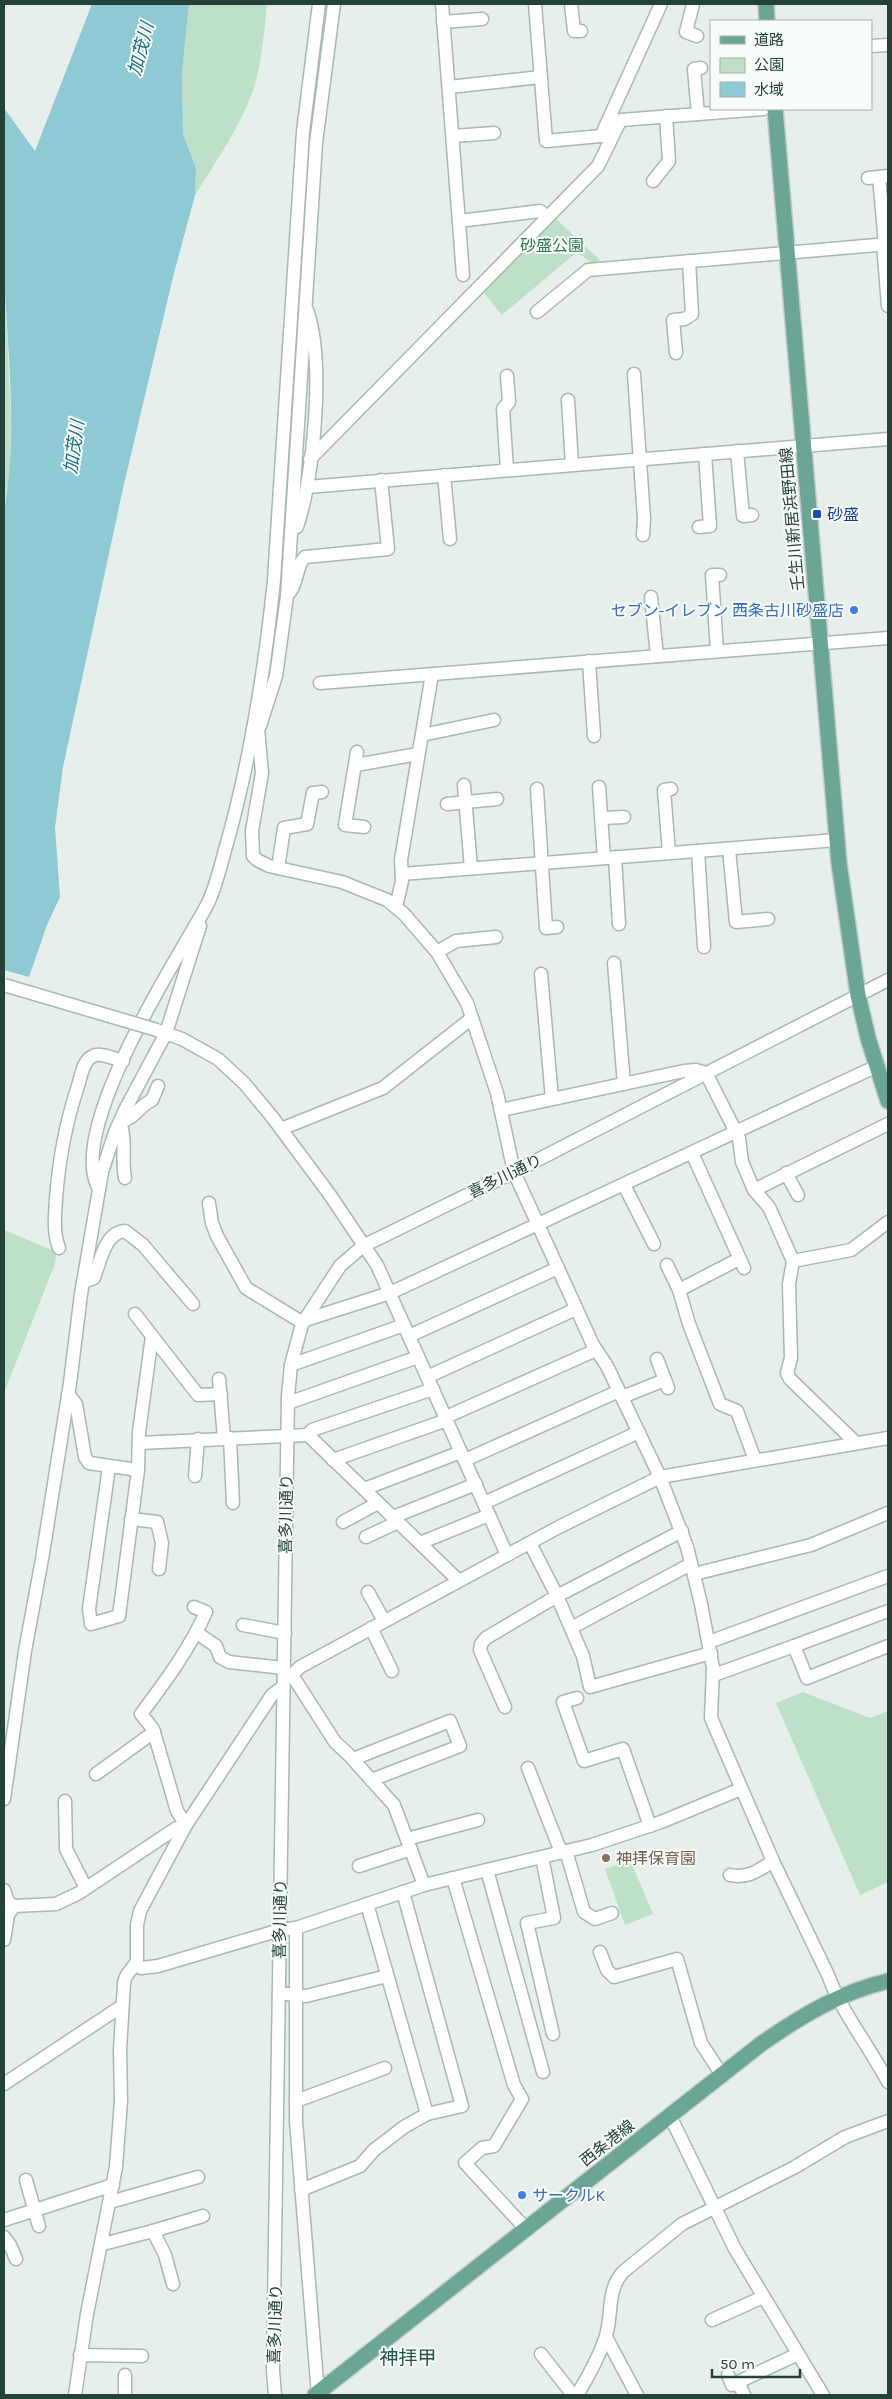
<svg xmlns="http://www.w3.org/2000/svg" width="892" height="2399" font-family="Karla,'Noto Sans JP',sans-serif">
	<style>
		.green { fill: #bfe0c8 }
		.water { fill: #8ec9d4 }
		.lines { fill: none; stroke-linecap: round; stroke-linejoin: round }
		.minor-casing { stroke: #a8b8b2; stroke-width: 15 }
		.major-casing { stroke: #c2cac8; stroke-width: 18 }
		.minor { stroke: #fff; stroke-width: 12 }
		.major { stroke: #6aa596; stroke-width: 15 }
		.minor-bridge-casing { stroke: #a8b8b2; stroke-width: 15; stroke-linecap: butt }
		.minor-bridge { stroke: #fff; stroke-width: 12 }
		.transit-dot { fill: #1a4fb4; stroke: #f7fbf9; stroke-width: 2 }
		.shop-dot { fill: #3f7fe0; stroke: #f7fbf9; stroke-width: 2 }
		.education-dot { fill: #8d6e63; stroke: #f7fbf9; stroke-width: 2 }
		.labels { text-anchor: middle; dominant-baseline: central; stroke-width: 4; stroke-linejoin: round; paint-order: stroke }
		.park-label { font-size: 16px; fill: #2d7a4b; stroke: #f7fbf9 }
		.transit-label { font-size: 16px; fill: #164399; stroke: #f7fbf9; text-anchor: start }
		.street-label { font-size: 16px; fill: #24423a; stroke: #f7fbf9 }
		.shop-label { font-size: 16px; fill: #366cbe; stroke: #f7fbf9; text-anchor: end }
		.education-label { font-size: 16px; fill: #785e54; stroke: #f7fbf9; text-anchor: start }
		.water-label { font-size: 18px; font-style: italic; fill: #1c6f80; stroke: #f7fbf9 }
		.quarter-label { font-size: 19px; fill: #1f5548; stroke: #f7fbf9 }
	</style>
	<rect width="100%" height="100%" fill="#e6efeb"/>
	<!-- green -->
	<g class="green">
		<path d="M189,4H267C264,32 262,63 253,91C239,128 216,162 195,195L196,168L183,134L182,73Z"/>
		<path d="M551,214L600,260L594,265L577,252L502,315L479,287Z"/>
		<path d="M4,262L11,423L10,476L4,513Z"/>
		<path d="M4,1230L57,1252L54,1266L4,1393Z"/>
		<path d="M803,1692L870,1718L888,1711V1882L860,1895L776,1703Z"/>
		<path d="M630,1860L653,1914L625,1925L605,1869Z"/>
	</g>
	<!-- water -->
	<path class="water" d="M92,4H189L182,73L183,134L196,168L195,195L173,277L124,484L63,767L55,828L60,897L47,925L29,977L4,970V513C19,429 6,344 4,260C2,209 4,159 4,108L35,151Z"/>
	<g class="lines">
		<!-- minor casing -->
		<g class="minor-casing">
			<g id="minor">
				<path d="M442,4L463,275"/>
				<path d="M535,4L546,141L601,136L661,4"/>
				<path d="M571,4L574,31H581"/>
				<path d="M693,4L686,32L697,36"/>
				<path d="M443,22L482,19"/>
				<path d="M871,46L888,45"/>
				<path d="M449,87L541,77"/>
				<path d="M698,114L694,69L701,68"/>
				<path d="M611,120L619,123L621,120L763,109"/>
				<path d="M453,136L494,133"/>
				<path d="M879,177L885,244"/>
				<path d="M868,178L888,176"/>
				<path d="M653,181L669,161L666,116"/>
				<path d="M459,221L540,211L548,217"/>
				<path d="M883,244L888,306"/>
				<path d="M537,312L588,270L888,244"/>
				<path d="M676,353L673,320L685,319L692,314L689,261"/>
				<path d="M634,374L644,519L643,535"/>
				<path d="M507,376L509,402L503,409L507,470"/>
				<path d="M568,400L572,465"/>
				<path d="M737,451L743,516L752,515"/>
				<path d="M310,459L598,166L619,123"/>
				<path d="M444,475L450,539"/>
				<path d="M307,487L888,439"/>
				<path d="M297,527C314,475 325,361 307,310"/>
				<path d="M699,527L710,526L705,454"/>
				<path d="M290,592C298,582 296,565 305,557L388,549L381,480"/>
				<path d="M651,597L657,656"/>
				<path d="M717,651L712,575H720"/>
				<path d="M589,661L594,736"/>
				<path d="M320,683L888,638"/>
				<path d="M260,726L276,676L287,596L316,143L334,4"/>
				<path d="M253,729H258L262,773L252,831L253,856L257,860L269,866L342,882L387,900L404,914L437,952L467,1003L497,1093L514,1172L593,1345L607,1366L660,1477L687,1547L701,1604L713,1668L711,1718L773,1861L828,1975C842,2013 869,2046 888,2082"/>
				<path d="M422,735L494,720"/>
				<path d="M357,752L345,825L364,827"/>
				<path d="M356,765L418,754"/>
				<path d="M464,785L471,868"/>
				<path d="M599,787L604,858"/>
				<path d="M537,789L546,928L557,927"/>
				<path d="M447,804L497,799"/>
				<path d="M602,818L624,817"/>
				<path d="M729,849L736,922L768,919"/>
				<path d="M698,851L704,947"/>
				<path d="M669,853L664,790L671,789"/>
				<path d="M615,857L619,924"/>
				<path d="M278,868L284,828L307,824L313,793L322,792"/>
				<path d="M402,874L837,840"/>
				<path d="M396,907L402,881L401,860L432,674"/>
				<path d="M437,952L456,941L496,937"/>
				<path d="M614,963L624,1084"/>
				<path d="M541,974L552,1099"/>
				<path d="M159,1031L182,1039L218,1059L244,1083L273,1118L330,1195L377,1265L507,1555"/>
				<path d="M501,1110L684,1071L696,1070L706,1073L739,1138L742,1162L754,1190L769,1207L793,1261L789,1284L791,1358L787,1373L790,1379L856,1443"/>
				<path d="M281,1129L383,1088L472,1018"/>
				<path d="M692,1153L744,1268"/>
				<path d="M786,1173L798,1195"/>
				<path d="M125,1178C121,1159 127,1141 120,1122C134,1119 139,1106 152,1100L158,1086"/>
				<path d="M624,1185L654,1244"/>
				<path d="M99,1189C65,1132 176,961 206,907C216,889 221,863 227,843C251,757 265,668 274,580L303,132L319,4"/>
				<path d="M754,1190L888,1124"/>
				<path d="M209,1203L212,1223L217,1236L246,1288L303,1323"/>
				<path d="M59,1248C53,1232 55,1216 56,1199C59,1158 65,1125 78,1086C81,1076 83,1060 93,1056C100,1052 115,1059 123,1061"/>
				<path d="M739,1259L679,1290L689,1324L720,1404L737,1411L755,1460"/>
				<path d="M793,1261L851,1250L888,1222"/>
				<path d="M667,1265L679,1290"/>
				<path d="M83,1282L94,1278C100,1262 105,1232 125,1231L143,1245L193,1304"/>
				<path d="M135,1314L198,1395L221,1394"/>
				<path d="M305,1320L390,1293L877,1066"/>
				<path d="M409,1336L558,1268"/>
				<path d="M657,1359L668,1388"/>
				<path d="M291,1365L404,1325"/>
				<path d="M427,1377L576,1309"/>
				<path d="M219,1379L224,1438"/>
				<path d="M68,1394L76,1404L85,1457L89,1463L138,1470"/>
				<path d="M622,1397L665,1380"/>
				<path d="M288,1403L418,1357"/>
				<path d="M446,1417L596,1350"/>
				<path d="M308,1435L312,1430L433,1389"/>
				<path d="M230,1438L233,1503"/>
				<path d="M140,1443L308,1435L459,1581"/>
				<path d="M333,1460L447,1420"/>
				<path d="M465,1460L619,1391"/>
				<path d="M109,1467L89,1609L91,1624L119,1616L138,1470L139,1432L152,1336"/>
				<path d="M195,1476L198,1439"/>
				<path d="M364,1489L461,1452"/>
				<path d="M484,1503L639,1432"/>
				<path d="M393,1517L476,1484"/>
				<path d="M131,1519L157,1522L162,1543L159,1569"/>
				<path d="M343,1522L378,1503"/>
				<path d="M366,1537L398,1522"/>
				<path d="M420,1543L489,1515"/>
				<path d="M530,1543L557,1596L583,1656L590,1687L711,1653"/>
				<path d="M694,1574L811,1545L888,1513"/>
				<path d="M368,1592L384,1621"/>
				<path d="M243,1625L285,1633"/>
				<path d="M371,1628L392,1671"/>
				<path d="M571,1628L691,1564"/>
				<path d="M197,1633L216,1646L220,1657L229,1662L284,1668"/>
				<path d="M709,1642L888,1576"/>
				<path d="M794,1646L888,1611"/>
				<path d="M284,1675H292L300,1667L559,1527L660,1477L888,1438"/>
				<path d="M292,1675L335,1742L348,1754L394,1805L424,1885"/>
				<path d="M714,1675L794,1646L807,1678L888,1646"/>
				<path d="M577,1698L563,1702L584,1761L623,1749L650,1826"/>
				<path d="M505,1707L480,1650L481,1644L486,1638L557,1596L682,1531"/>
				<path d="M353,1759L450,1721L460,1746L371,1780"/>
				<path d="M528,1768L561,1852"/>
				<path d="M96,1774L154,1732"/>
				<path d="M4,1799L25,1651L42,1559L70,1383L81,1294L102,1172L115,1132L126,1108L166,1033L200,926"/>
				<path d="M65,1801L66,1849L86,1888"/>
				<path d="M407,1839L478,1820"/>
				<path d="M566,1851L584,1912L595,1919L612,1913"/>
				<path d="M542,1857L554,1918L527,1923L553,2034"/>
				<path d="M359,1866L411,1849"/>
				<path d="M487,1870L543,2072"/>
				<path d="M730,1875C748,1879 759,1870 773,1861"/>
				<path d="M453,1878L514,2085L522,2099L494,2146L482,2148L465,2163L526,2229"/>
				<path d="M4,1890L8,1902L14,1906"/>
				<path d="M367,1904L427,2114L462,2106L403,1892"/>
				<path d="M296,1928V2121L318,2395"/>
				<path d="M4,1940L8,1915L14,1906L56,1904L79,1893L175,1829L186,1825L177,1811L153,1729L141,1714C165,1682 189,1650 206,1612L194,1607"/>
				<path d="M600,1952L607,1970L614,1977L677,1959L701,2043L722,2075"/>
				<path d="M135,1965L141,1968L158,1966L280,1930L296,1928L424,1885L592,1845L661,1822L741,1789"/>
				<path d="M287,1994L306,1996L387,1976"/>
				<path d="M4,2084L122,2006"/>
				<path d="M296,2101L385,2068"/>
				<path d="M670,2116L735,2249L823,2395"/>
				<path d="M26,2180L39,2226"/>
				<path d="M301,2190L360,2166L374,2150L404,2127L427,2114"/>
				<path d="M110,2202L198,2177"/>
				<path d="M4,2220L113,2185"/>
				<path d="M153,2231L203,2216"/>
				<path d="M4,2237L10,2245L16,2259"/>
				<path d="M103,2244L153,2231L165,2255L173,2284"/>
				<path d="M712,2320L763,2297"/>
				<path d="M606,2337L637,2395"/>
				<path d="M541,2354L573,2395"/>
				<path d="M80,2355L142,2356"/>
				<path d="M728,2375L732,2385L798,2354"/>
				<path d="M738,2382L744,2395"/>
				<path d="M75,2395L87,2314L116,2167L121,2101L120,2050L124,1983C125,1972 134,1970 137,1960V1925L140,1911L186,1825L272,1695L284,1686"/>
				<path d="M125,2395V2375"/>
				<path d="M275,2395L273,2371L288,1396L291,1365L302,1324L340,1266L363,1246L514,1172L888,980"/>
				<path d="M577,2395C588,2377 598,2359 605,2339C613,2317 606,2290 623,2272L682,2224L795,2167L845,2137L888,2121"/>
			</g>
		</g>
		<!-- major casing -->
		<g class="major-casing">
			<g id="major">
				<path d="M766,4L767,21"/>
				<path d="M775,109L839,863L858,995L868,1038L888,1101"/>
				<path d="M315,2395L761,2044C801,2016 841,1992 888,1981"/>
			</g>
		</g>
		<!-- minor -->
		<use href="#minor" class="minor"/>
		<!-- major -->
		<use href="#major" class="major"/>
		<!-- minor-bridge casing -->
		<g class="minor-bridge-casing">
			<path id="minor-bridge" d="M4,985L157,1030"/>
		</g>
		<!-- minor-bridge -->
		<use href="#minor-bridge" class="minor-bridge"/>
	</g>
	<!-- markers -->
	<rect class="transit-dot" x="812" y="509" width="10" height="10" rx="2.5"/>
	<g class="shop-dot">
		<circle cx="854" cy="610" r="5"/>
		<circle cx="522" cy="2195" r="5"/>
	</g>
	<circle class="education-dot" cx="606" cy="1858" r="5"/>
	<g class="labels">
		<!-- park labels -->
		<g class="park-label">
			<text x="552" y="245">砂盛公園</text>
		</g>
		<!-- transit labels -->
		<g class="transit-label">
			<text x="827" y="514">砂盛</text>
		</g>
		<!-- street labels -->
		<g class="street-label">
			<text transform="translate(792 519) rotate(-95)">壬生川新居浜野田線</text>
			<text transform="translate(505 1176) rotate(-26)">喜多川通り</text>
			<text transform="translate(286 1514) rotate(-89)">喜多川通り</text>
			<text transform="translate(280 1919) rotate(-89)">喜多川通り</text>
			<text transform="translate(607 2143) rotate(-38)">西条港線</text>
			<text transform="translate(275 2324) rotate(-88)">喜多川通り</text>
		</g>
		<!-- shop labels -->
		<g class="shop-label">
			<text x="844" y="610">セブン-イレブン 西条古川砂盛店</text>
			<text x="532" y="2195" text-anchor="start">サークルK</text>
		</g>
		<!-- education labels -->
		<g class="education-label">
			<text x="616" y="1858">神拝保育園</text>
		</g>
		<!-- water labels -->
		<g class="water-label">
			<text transform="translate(141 49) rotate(-75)">加茂川</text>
			<text transform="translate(74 447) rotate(-82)">加茂川</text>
		</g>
		<!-- quarter labels -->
		<g class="quarter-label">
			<text x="408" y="2358">神拝甲</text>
		</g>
	</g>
	<!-- border -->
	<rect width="892" height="2399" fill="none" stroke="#24423a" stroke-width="10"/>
	<!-- legend -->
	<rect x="710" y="20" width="162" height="90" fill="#f7fbf9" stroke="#a3b1ad"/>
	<rect x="720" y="36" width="25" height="8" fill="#6aa596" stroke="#a3b1ad"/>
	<text x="754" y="45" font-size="15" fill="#24423a">道路</text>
	<rect x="720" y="58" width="25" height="15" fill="#bfe0c8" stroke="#a3b1ad"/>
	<text x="754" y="70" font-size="15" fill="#24423a">公園</text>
	<rect x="720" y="82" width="25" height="15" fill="#8ec9d4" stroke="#a3b1ad"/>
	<text x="754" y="95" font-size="15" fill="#24423a">水域</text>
	<!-- scale -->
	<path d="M712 2369v8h88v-8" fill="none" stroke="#24423a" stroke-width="2.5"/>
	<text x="720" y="2369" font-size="15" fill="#24423a" stroke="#f7fbf9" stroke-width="4" paint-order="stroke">50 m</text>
</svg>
